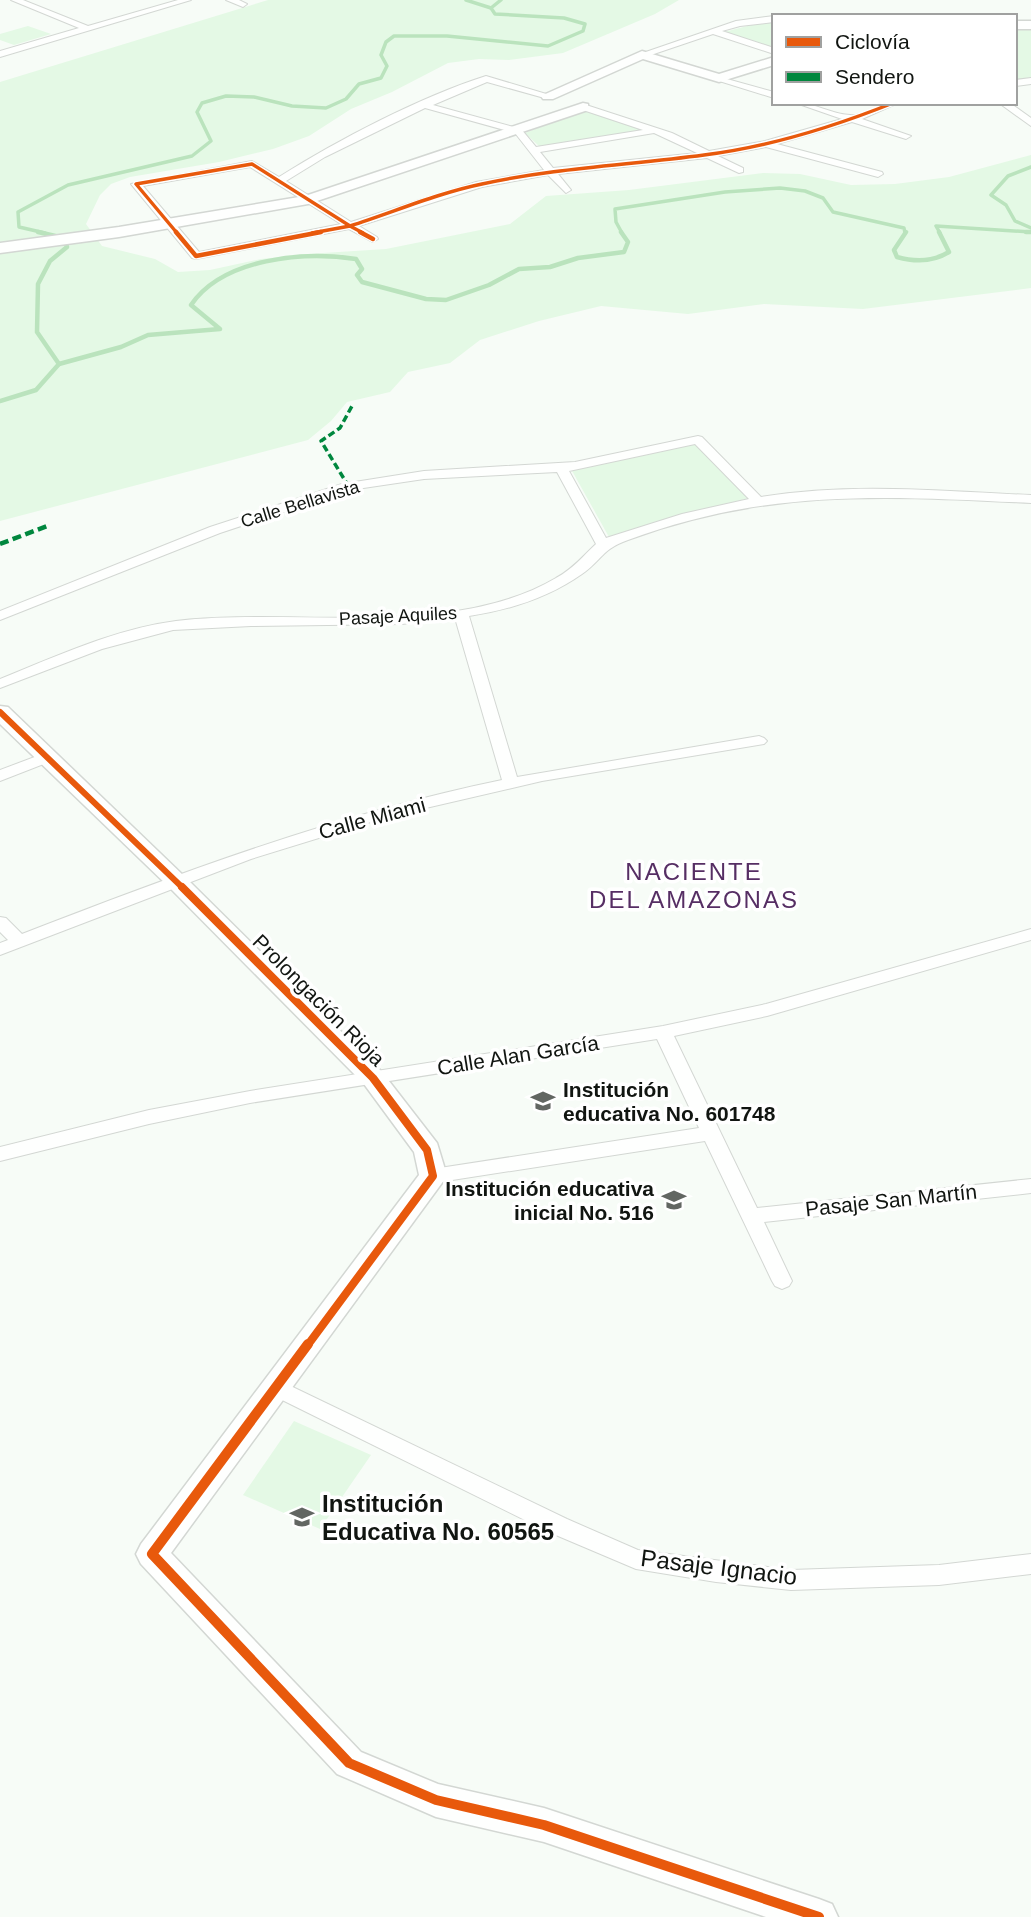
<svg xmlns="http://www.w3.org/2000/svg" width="1031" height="1917" font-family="Helvetica,sans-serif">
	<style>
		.green { fill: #e4f9e5 }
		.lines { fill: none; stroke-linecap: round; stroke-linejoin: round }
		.stream-far1 { stroke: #bae3bd; stroke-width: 3.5 }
		.stream { stroke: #bae3bd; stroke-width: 4.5 }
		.street-casing { stroke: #d3d7d3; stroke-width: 2 }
		.secondary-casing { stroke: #d3d7d3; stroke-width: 3 }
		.street { fill: #fefffe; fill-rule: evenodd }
		.secondary { fill: #fefffe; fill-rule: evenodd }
		.quiet-far1 { stroke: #00873e; stroke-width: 3.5; stroke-dasharray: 7 3.5; stroke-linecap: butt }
		.quiet { stroke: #00873e; stroke-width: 4.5; stroke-dasharray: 9 4.5; stroke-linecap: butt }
		.cycleway-far4-casing { stroke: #fff; stroke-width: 6 }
		.cycleway-far3-casing { stroke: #fff; stroke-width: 7 }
		.cycleway-far2-casing { stroke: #fff; stroke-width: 10 }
		.cycleway-far1-casing { stroke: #fff; stroke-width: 12 }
		.cycleway-casing { stroke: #fff; stroke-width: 14 }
		.cycleway-far4 { stroke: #e8590c; stroke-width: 3.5 }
		.cycleway-far3 { stroke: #e8590c; stroke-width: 4.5 }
		.cycleway-far2 { stroke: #e8590c; stroke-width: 6 }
		.cycleway-far1 { stroke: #e8590c; stroke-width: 8 }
		.cycleway { stroke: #e8590c; stroke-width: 10 }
		.labels { text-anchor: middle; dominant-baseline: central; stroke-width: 7; stroke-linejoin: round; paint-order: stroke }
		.far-street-label { font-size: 18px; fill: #111511; stroke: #fff }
		.street-label { font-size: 21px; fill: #111511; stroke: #fff }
		.poi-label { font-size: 21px; font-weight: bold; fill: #111511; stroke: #fff; text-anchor: start }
		.quarter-label { font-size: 24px; letter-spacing: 2px; fill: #562e64; stroke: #fff }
		.near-poi-label { font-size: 24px; font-weight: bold; fill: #111511; stroke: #fff; text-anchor: start }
		.near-street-label { font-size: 24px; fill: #111511; stroke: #fff }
	</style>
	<rect width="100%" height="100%" fill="#f7fcf7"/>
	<!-- green -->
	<g class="green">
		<path d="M268,0H679L655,14L563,53L509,60L479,59L448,63L392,92L351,109L309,136L273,149L219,162L130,177L111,184L100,195L86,224L102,246L155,259L178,272L210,270L261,259L307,254L386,249L510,224L546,196L629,190L763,173L800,174L851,185L895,184L949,177L1031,155V288L863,309L764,304L688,314L601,306L539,321L480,340L450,363L408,372L390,392L347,402L331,421L308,440L0,521V82Z"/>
		<path d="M774,20V49L720,33L767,21Z"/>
		<path d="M28,26L51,34L14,45L0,40V34Z"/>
		<path d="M1015,28L1031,29V78L1015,80Z"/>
		<path d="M588,111L645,130L540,147L525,133L578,112Z"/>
		<path d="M695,444L749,498L609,537L571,469Z"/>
		<path d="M294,1421L371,1455L320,1529L243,1495Z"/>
	</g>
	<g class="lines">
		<!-- stream-far1 -->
		<g class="stream-far1">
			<path d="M466,0L491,8"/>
			<path d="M1031,167L1008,176L991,195L1006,205L1015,221L1031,228"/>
			<path d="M45,233L19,227L18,212L68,185L192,156L211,141L197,112L202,103L226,96L254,97L292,106L326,108L346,99L359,84L381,78L387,66L381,55L386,42L394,36H447L548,46L583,31L585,24L564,18L495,14L491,8L501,0"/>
			<path d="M622,233L616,222L615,209L725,192L780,188L805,191L823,198L833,212L904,228L905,233"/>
			<path d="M940,233L936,226L1031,232"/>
		</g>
		<!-- stream -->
		<g class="stream">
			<path d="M906,232L894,250L897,257C915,262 933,262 949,252L939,232"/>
			<path d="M1026,232H1031"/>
			<path d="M59,364L121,347L148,335L220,329L191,305C223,258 304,251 356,259L362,269L357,275L362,282L426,299L446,300L489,285L519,269L550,267L578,258L624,252L628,242L621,232"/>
			<path d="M0,401L36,390L59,364L37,332L38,284L50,261L67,247L64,238L38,232"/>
		</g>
		<!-- street casing -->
		<g class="street-casing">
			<g id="street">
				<path d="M11,0H23L88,26L178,0H191L0,57V51L79,28Z"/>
				<path d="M226,0H239L247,4L243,7Z"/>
				<path d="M774,16V22L740,26L722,31L774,48V54L713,34L645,57L637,55L736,21Z"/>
				<path d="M486,76L553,96L548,99L487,82L433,105L521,129L536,147L643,130L580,109V105L583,104L672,133L709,151L765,141L842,119L796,103C816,103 831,114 850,115C863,117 881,103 898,103L862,119L911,136L906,139L852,122L777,144L882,172L883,174L878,177L766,147L718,156L743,168V172L739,173L707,158L558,174L571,190L566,193L548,175L482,187L359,226L377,237L378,239L373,242L349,229L196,259L192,258L131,184L252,161L279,177C338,140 420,97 486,76ZM425,108L515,133L544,170L476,182L351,222L286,181L325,157ZM654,133L697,153L553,168L540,152ZM250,167L341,224L199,252L143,186Z"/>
				<path d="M716,76L774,92V98L716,80Z"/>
				<path d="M1031,78V84L1015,86V80Z"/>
				<path d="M999,103H1010L1031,118V126Z"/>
				<path d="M698,436L702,437L761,497C851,482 941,491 1031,495V503C885,496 768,488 628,540C602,549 602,560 582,574C548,598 509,610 469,616L517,777L759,736L764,738L767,741L764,744L542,781L387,817L251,859L0,955V943L8,940L0,932V917L6,918L22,934C179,873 337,814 502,780L455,618L402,624L251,626L173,630L102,649L0,688V679C57,656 115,629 176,621C293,607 451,640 556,578C573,569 583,556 596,544L557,472L424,479L350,490L220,533L0,620V611L210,527L342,484L424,471L575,462ZM695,444L749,499L682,514L606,538L569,471Z"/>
				<path d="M48,752L54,754L56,757L54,760L0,781V770Z"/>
				<path d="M1031,929V940L767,1016L674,1036L757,1208L1031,1179V1193L764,1222L792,1281L789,1286L782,1289L775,1286L772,1281L705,1141L433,1183L426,1181L423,1176L426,1171L433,1169L699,1128L657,1039L250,1103L149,1124L0,1161V1147L149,1110L250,1091L663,1026L766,1004Z"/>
				<path d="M276,1379L567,1519L638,1550L791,1570L939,1565L1031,1554V1574L939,1585L791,1590L716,1582L636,1569L551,1533L268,1393L265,1387L268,1381Z"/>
			</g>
		</g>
		<!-- secondary casing -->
		<g class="secondary-casing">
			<g id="secondary">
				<rect x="1015" y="21" width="16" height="8"/>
				<path d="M642,51L719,74L774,57V65L719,82L643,59L553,99H543L541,96Z"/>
				<path d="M583,103L588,104V110L308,204L119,237L0,253V243L119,227L305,196Z"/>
				<path d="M0,706L8,707L185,877L382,1072L437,1143L447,1176L171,1553L361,1752L438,1784L544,1808L819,1899L832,1904L838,1917H766L544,1842L436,1817L337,1774L141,1564L136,1554L141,1544L419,1175L414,1152L364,1084L169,887L0,724Z"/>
			</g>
		</g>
		<!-- street -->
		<use href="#street" class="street"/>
		<!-- secondary -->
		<use href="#secondary" class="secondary"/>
		<!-- quiet-far1 -->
		<path class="quiet-far1" d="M349,487L321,441L340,428L352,406"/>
		<!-- quiet -->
		<path class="quiet" d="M0,544L50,525"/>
		<!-- cycleway-far4 casing -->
		<g class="cycleway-far4-casing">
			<g id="cycleway-far4">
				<path d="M350,226L363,233"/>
				<path d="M350,226C394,212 438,193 482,184C555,168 630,165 704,155C768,147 833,127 893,103"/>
				<path d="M177,233L136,184L252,164L350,226"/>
				<path d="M312,233L350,226"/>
			</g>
		</g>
		<!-- cycleway-far3 casing -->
		<g class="cycleway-far3-casing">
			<g id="cycleway-far3">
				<path d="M176,232L196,256L321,232"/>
				<path d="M360,232L373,239"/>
			</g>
		</g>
		<!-- cycleway-far2 casing -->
		<g class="cycleway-far2-casing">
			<path id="cycleway-far2" d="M0,712L184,889"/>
		</g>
		<!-- cycleway-far1 casing -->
		<g class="cycleway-far1-casing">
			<path id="cycleway-far1" d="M182,887L373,1078L427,1150L433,1176L307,1346"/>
		</g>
		<!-- cycleway casing -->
		<g class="cycleway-casing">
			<path id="cycleway" d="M308,1344L152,1554L349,1763L436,1800L544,1825L819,1917"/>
		</g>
		<!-- cycleway-far4 -->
		<use href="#cycleway-far4" class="cycleway-far4"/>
		<!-- cycleway-far3 -->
		<use href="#cycleway-far3" class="cycleway-far3"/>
		<!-- cycleway-far2 -->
		<use href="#cycleway-far2" class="cycleway-far2"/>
		<!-- cycleway-far1 -->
		<use href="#cycleway-far1" class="cycleway-far1"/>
		<!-- cycleway -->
		<use href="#cycleway" class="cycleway"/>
	</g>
	<!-- icons -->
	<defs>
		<g id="school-bare" transform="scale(1.89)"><path d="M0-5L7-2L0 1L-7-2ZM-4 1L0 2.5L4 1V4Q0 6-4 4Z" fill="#626662" stroke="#fff" stroke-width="2.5" paint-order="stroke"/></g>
	</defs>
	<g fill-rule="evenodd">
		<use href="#school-bare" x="543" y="1101"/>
		<use href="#school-bare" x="674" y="1200"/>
		<use href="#school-bare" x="302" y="1517"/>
	</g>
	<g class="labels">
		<!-- far-street labels -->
		<g class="far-street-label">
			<text transform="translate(300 504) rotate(-17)">Calle Bellavista</text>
			<text transform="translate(398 616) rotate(-3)">Pasaje Aquiles</text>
		</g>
		<!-- street labels -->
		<g class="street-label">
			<text transform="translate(372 818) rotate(-15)">Calle Miami</text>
			<text transform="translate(319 1000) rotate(45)">Prolongación Rioja</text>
			<text transform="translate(518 1055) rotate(-9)">Calle Alan García</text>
			<text transform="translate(891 1200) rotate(-6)">Pasaje San Martín</text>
		</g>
		<!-- poi labels -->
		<g class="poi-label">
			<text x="563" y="1089">Institución<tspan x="563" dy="24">educativa No. 601748</tspan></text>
			<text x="654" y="1188" text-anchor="end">Institución educativa<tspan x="654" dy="24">inicial No. 516</tspan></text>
		</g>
		<!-- quarter labels -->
		<g class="quarter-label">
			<text x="694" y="871">NACIENTE<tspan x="694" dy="28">DEL AMAZONAS</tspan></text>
		</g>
		<!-- near-poi labels -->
		<g class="near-poi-label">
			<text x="322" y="1503">Institución<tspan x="322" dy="28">Educativa No. 60565</tspan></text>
		</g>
		<!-- near-street labels -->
		<g class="near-street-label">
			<text transform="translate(719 1567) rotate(7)">Pasaje Ignacio</text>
		</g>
	</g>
	<!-- legend -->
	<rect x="772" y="14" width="245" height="91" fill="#ffffff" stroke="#a0a1a0" stroke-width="2"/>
	<rect x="786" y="37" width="35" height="10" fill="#e8590c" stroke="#a0a1a0" stroke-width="2"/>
	<text x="835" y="49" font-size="21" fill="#111511">Ciclovía</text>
	<rect x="786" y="72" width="35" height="10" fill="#00873e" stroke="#a0a1a0" stroke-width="2"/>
	<text x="835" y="84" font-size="21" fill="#111511">Sendero</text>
</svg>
